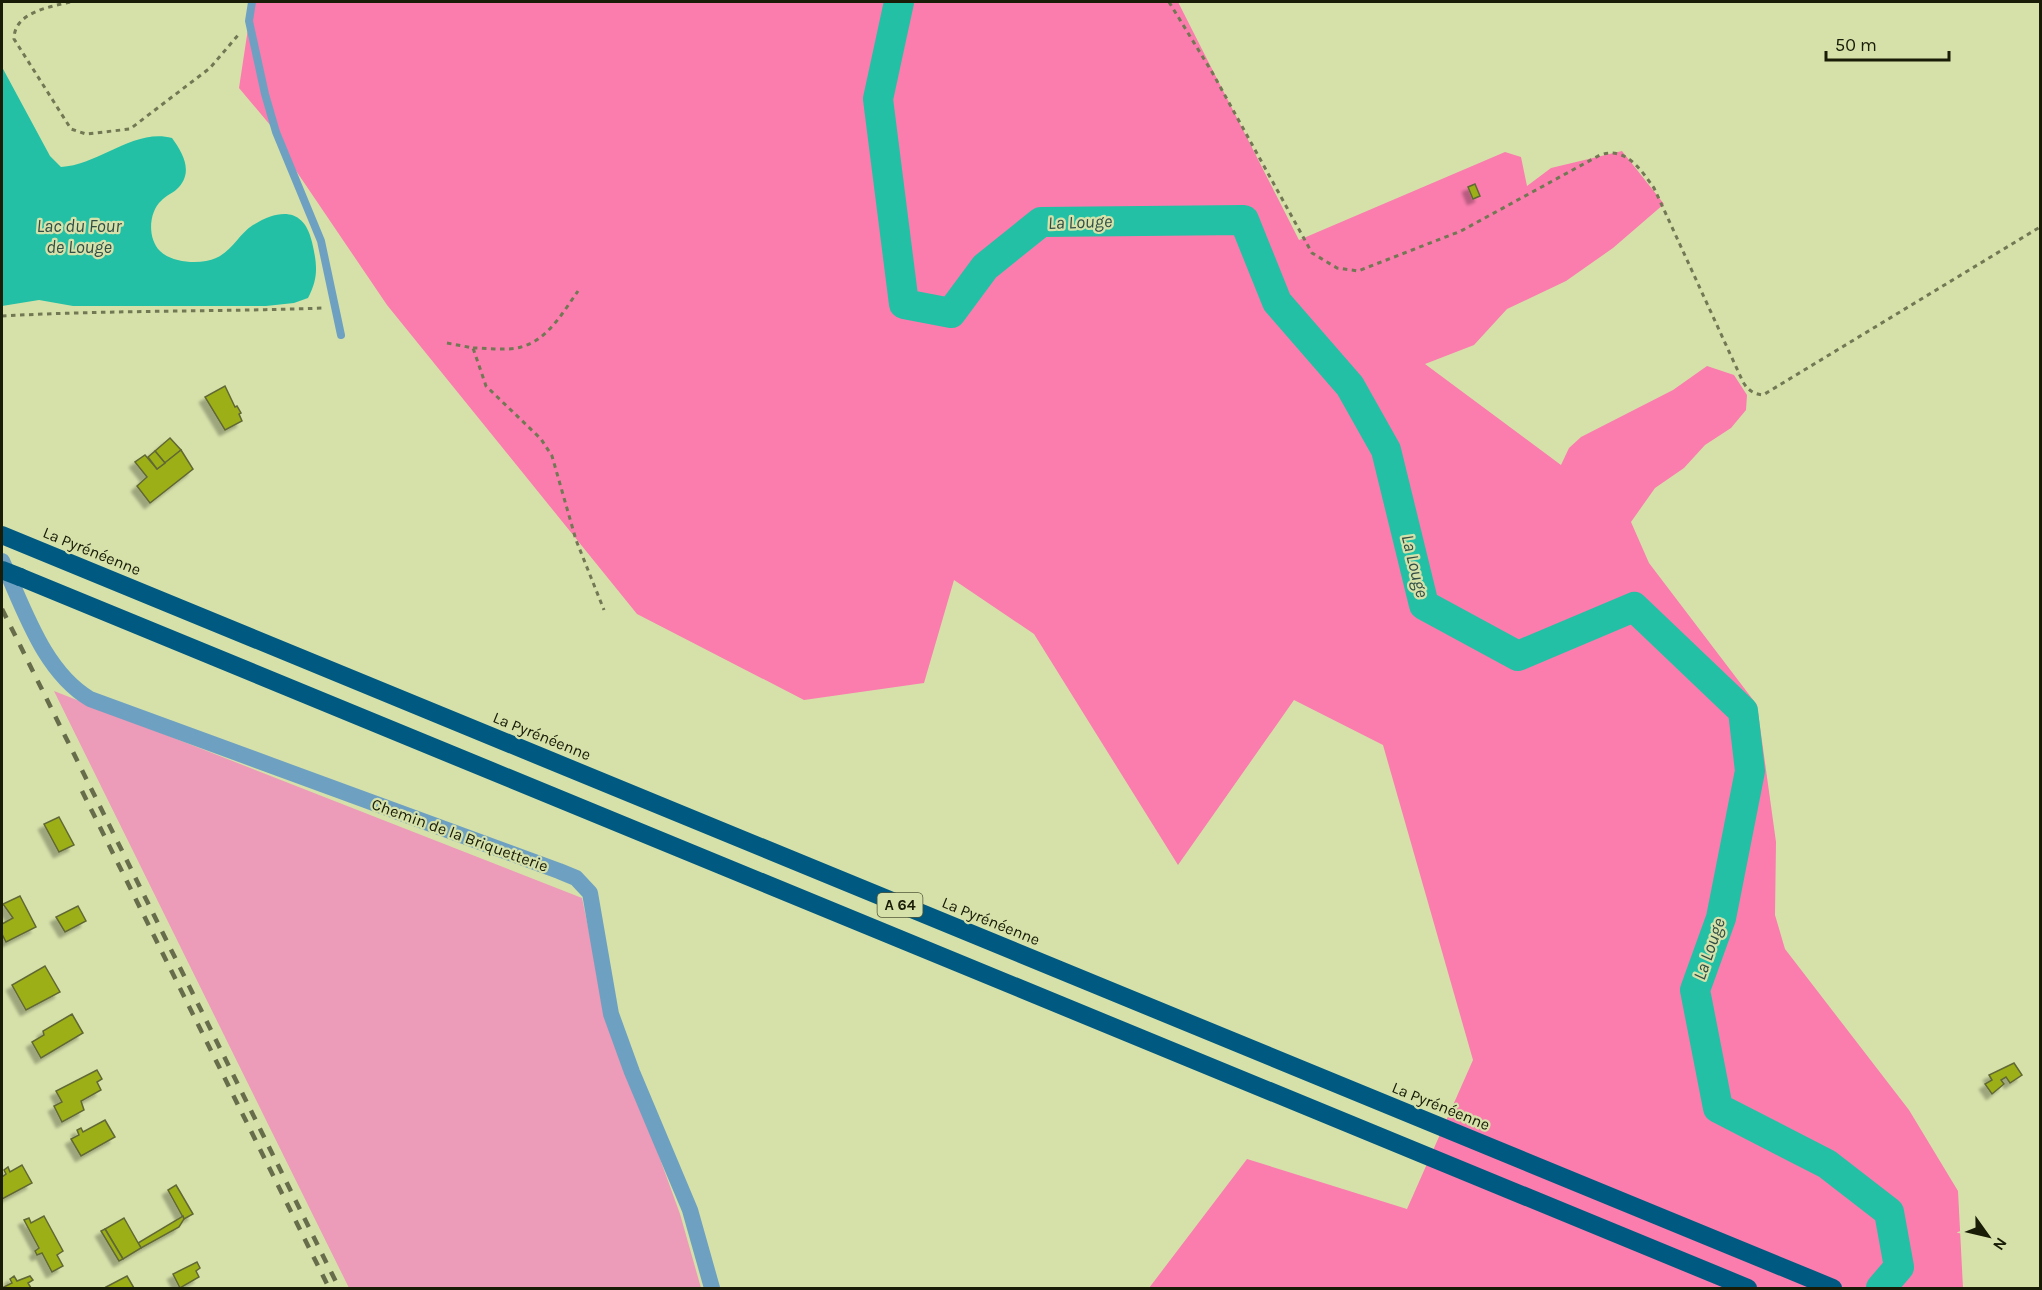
<svg xmlns="http://www.w3.org/2000/svg" width="2042" height="1290" font-family="Karla,sans-serif">
	<style>
		.green { fill: #ec9bb8 }
		.forest { fill: #fa7dae }
		.water { fill: #23c0a5 }
		.lines { fill: none; stroke-linecap: round; stroke-linejoin: round }
		.river { stroke: #23c0a5; stroke-width: 30 }
		.building { fill: #9daf13; stroke: #606836; stroke-width: 1.5; filter: url(#shadow) }
		.path { stroke: #727854; stroke-width: 3; stroke-dasharray: 4.5 4.5; stroke-linecap: butt }
		.service { stroke: #6ea1c1; stroke-width: 8 }
		.minor { stroke: #6ea1c1; stroke-width: 16 }
		.motorway { stroke: #005980; stroke-width: 18 }
		.rail { stroke: #676d4a; stroke-width: 4.5; stroke-dasharray: 10 10; stroke-linecap: butt }
		.motorway-bridge { stroke: #005980; stroke-width: 18 }
		.labels { text-anchor: middle; dominant-baseline: central; stroke-width: 4.5; stroke-linejoin: round; paint-order: stroke }
		.shield { fill: #d6e1aa; stroke: #525738; stroke-width: 1.5 }
		.shield-label { font-size: 15px; font-weight: bold; fill: #191c07 }
		.street-label { font-size: 16px; fill: #191c07; stroke: #d6e1aa }
		.water-label { font-size: 18px; font-style: italic; fill: #304e46; stroke: #d6e1aa }
	</style>
	<defs>
		<filter id="shadow"><feDropShadow dx="-5.5" dy="5.5" stdDeviation="1.5" flood-color="#0004"/></filter>
	</defs>
	<rect width="100%" height="100%" fill="#d6e1aa"/>
	<!-- green -->
	<path class="green" d="M54,691L582,898L605,1007L680,1214L701,1288H349Z"/>
	<!-- forest -->
	<path class="forest" d="M252,2H1178L1299,240L1505,152L1521,157L1527,186L1551,168L1622,151L1664,204L1613,248L1566,281L1507,309L1474,345L1425,364L1561,465L1569,448L1581,437L1673,390L1707,366L1734,375L1747,395L1746,410L1731,428L1705,445L1684,468L1655,488L1631,522L1649,563L1757,705L1776,842L1775,915L1785,949L1909,1110L1958,1191L1963,1288H1149L1247,1159L1407,1209L1473,1060L1383,745L1294,700L1178,865L1034,634L954,580L924,683L804,700L637,614L387,305L284,153L276,132L239,88Z"/>
	<!-- water -->
	<path class="water" d="M2,67L50,156L61,167C99,165 134,128 172,138C183,153 193,171 179,187C174,193 166,195 161,201C149,212 147,238 160,251C172,263 201,265 216,258C232,251 239,234 253,225C279,209 304,207 312,242C317,264 319,277 308,298L294,303L266,306H73L39,300L2,306Z"/>
	<g class="lines">
		<!-- river -->
		<path class="river" d="M899,2L878,99L904,304L951,313L985,267L1041,222L1244,220L1277,302L1350,386L1386,450L1424,605L1518,656L1634,607L1743,711L1750,771L1721,918L1695,990L1718,1108L1827,1164L1889,1212L1899,1267L1881,1288"/>
	</g>
	<!-- building -->
	<g class="building">
		<path d="M1475,184L1480,196L1473,199L1468,187Z"/>
		<path d="M225,386L235,407L237,406L241,413L239,414L242,421L225,430L205,397Z"/>
		<path d="M170,438L181,450L165,463L155,451Z"/>
		<path d="M181,450L193,469L150,503L137,486L147,477L135,462L145,455L157,469Z"/>
		<path d="M155,451L165,463L157,469L148,457Z"/>
		<path d="M59,817L74,845L59,852L44,824Z"/>
		<path d="M20,896L36,927L6,942L2,934V924L13,918L3,904Z"/>
		<path d="M78,906L86,921L65,932L56,917Z"/>
		<path d="M45,966L60,992L26,1010L12,985Z"/>
		<path d="M72,1014L83,1033L41,1058L32,1042L44,1035L43,1031Z"/>
		<path d="M2014,1063L2022,1075L2010,1083L2006,1077L2001,1080L2004,1084L1992,1094L1985,1084L1992,1080L1989,1075Z"/>
		<path d="M97,1070L102,1079L97,1082L101,1090L81,1101L84,1110L62,1122L54,1106L62,1102L56,1091Z"/>
		<path d="M105,1120L115,1137L81,1156L71,1139L79,1135L77,1130L81,1128L83,1132Z"/>
		<path d="M22,1165L32,1183L2,1199V1177L6,1174L4,1170L8,1167L10,1172Z"/>
		<path d="M176,1185L193,1214L184,1219L168,1190Z"/>
		<path d="M44,1216L63,1251L57,1255L63,1266L52,1272L42,1253L37,1255L35,1251L39,1248L24,1220L29,1218L31,1223Z"/>
		<path d="M183,1216L184,1219L179,1227L141,1248L138,1243Z"/>
		<path d="M124,1218L141,1248L123,1259L105,1229Z"/>
		<path d="M105,1229L123,1259L119,1261L101,1231Z"/>
		<path d="M197,1262L200,1268L196,1271L199,1277L180,1288L173,1274Z"/>
		<path d="M14,1276L17,1281L30,1276L33,1280L28,1283L31,1288H2L12,1283L10,1279Z"/>
		<path d="M127,1276L134,1288H107L106,1287Z"/>
	</g>
	<g class="lines">
		<!-- path -->
		<g class="path">
			<path d="M70,2C50,7 14,12 14,39L71,129L86,134L130,129L210,68L239,34"/>
			<path d="M1169,2L1212,72L1312,253L1337,268L1358,271L1461,231L1600,155C1626,146 1641,170 1654,188L1743,382C1748,390 1753,394 1763,395L2040,227"/>
			<path d="M2,316C109,310 216,312 323,308"/>
			<path d="M447,343L473,348L486,386L541,439L552,456L576,540L604,610"/>
			<path d="M473,348C488,348 507,351 521,347C548,340 563,312 578,291"/>
		</g>
		<!-- service -->
		<path class="service" d="M252,2L249,21L265,94L276,132L321,241L341,335"/>
		<!-- minor -->
		<path class="minor" d="M2,561C24,608 43,671 90,699L559,871L576,878L590,893L611,1014L632,1072L690,1210L712,1288"/>
		<!-- motorway -->
		<g class="motorway">
			<path d="M2,535L1833,1288"/>
			<path d="M20,577L1748,1288"/>
		</g>
		<!-- rail -->
		<g class="rail">
			<path d="M2,609L339,1288"/>
			<path d="M82,791L329,1288"/>
		</g>
		<!-- motorway-bridge -->
		<path class="motorway-bridge" d="M2,570L20,577"/>
	</g>
	<g class="labels">
		<!-- shield labels -->
		<rect class="shield" x="877.5" y="893" width="45" height="24" rx="4.5"/>
		<g class="shield-label">
			<text x="900" y="905">A 64</text>
		</g>
		<!-- street labels -->
		<g class="street-label">
			<text transform="translate(92 551) rotate(22)">La Pyrénéenne</text>
			<text transform="translate(542 736) rotate(22)">La Pyrénéenne</text>
			<text transform="translate(460 835) rotate(20)">Chemin de la Briquetterie</text>
			<text transform="translate(991 921) rotate(22)">La Pyrénéenne</text>
			<text transform="translate(1441 1106) rotate(22)">La Pyrénéenne</text>
		</g>
		<!-- water labels -->
		<g class="water-label">
			<text transform="translate(1080 222) rotate(-2)">La Louge</text>
			<text x="79" y="226">Lac du Four<tspan x="79" dy="21">de Louge</tspan></text>
			<text transform="translate(1415 566) rotate(76)">La Louge</text>
			<text transform="translate(1709 949) rotate(-71)">La Louge</text>
		</g>
	</g>
	<!-- border -->
	<rect width="2042" height="1290" fill="none" stroke="#191c07" stroke-width="6"/>
	<!-- north arrow -->
	<g transform="translate(1988 1236) rotate(124)" stroke="#d6e1aa" stroke-width="4.5" paint-order="stroke">
	<path d="M0-4.5L10 22L0 15L-10 22Z" fill="#191c07"/>
	<text y="-9" font-size="16" font-weight="bold" text-anchor="middle" fill="#191c07">N</text>
	</g>
	<!-- scale -->
	<path d="M1826 51v9h123v-9" fill="none" stroke="#191c07" stroke-width="3"/>
	<text x="1835" y="51" font-size="18" fill="#191c07" stroke="#d6e1aa" stroke-width="4.5" paint-order="stroke">50 m</text>
</svg>
